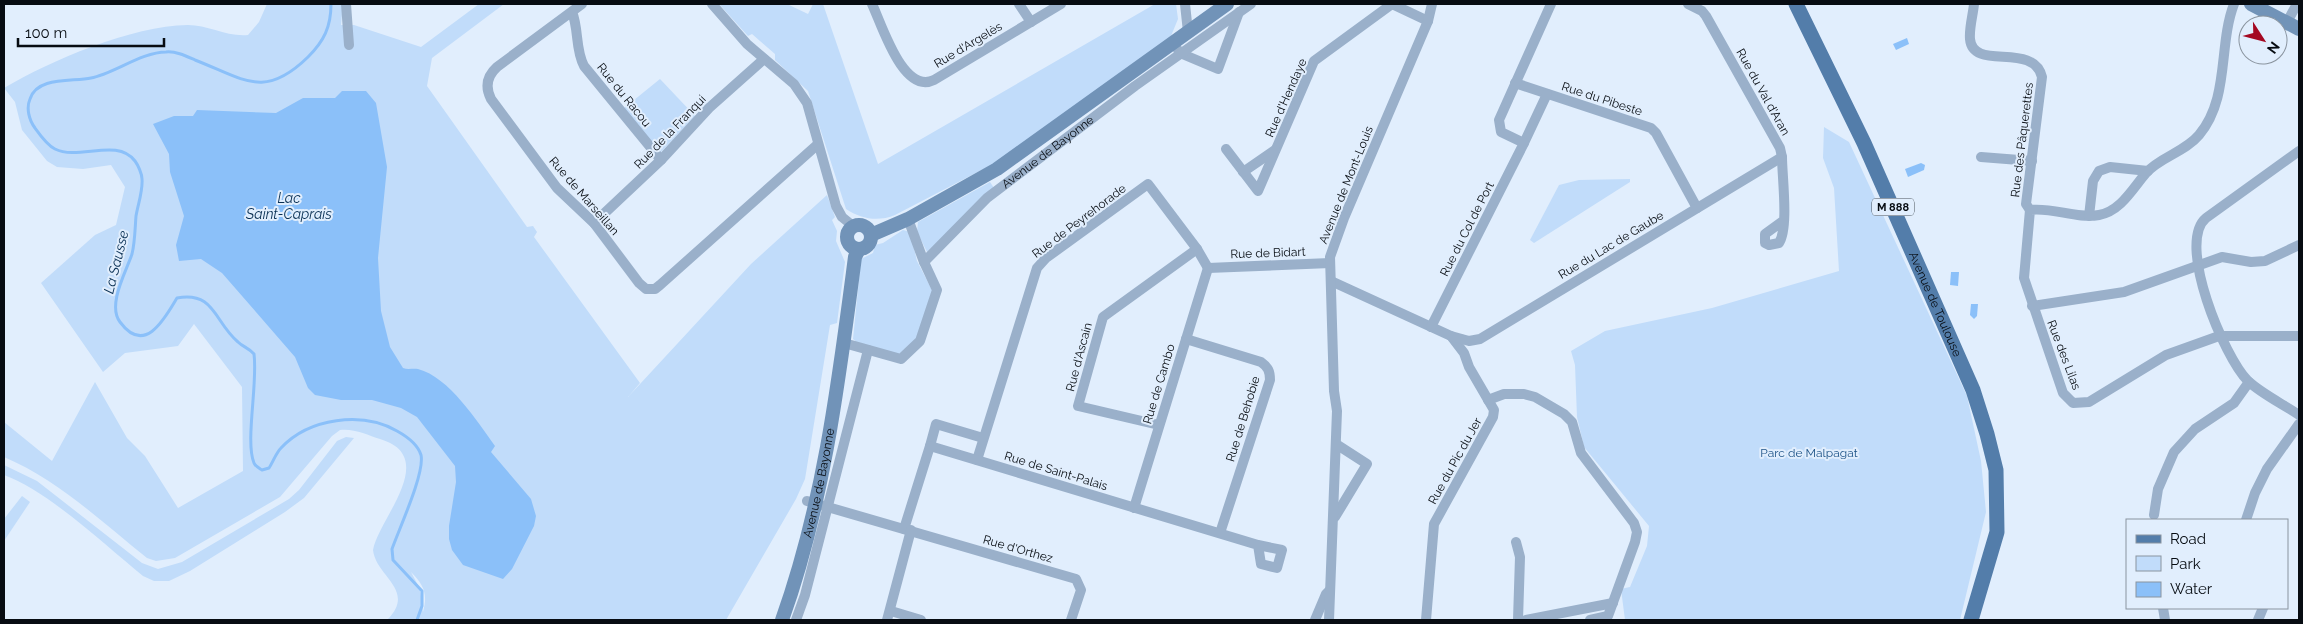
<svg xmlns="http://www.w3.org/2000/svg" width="2303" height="624" font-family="Raleway,sans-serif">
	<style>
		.green { fill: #c1dcfa; fill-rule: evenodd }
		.water { fill: #8bc0f9 }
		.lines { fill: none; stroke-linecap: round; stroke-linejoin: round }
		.stream { stroke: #8bc0f9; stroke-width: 3 }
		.street { stroke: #9ab0ca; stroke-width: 10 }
		.secondary { stroke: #7193b8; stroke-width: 14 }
		.primary { stroke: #537daa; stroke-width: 15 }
		.labels { text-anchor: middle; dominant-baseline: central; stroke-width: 4; stroke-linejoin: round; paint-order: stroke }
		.shield { fill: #e1eefd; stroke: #485058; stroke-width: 1 }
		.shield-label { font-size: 11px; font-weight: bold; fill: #070c12 }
		.street-label { font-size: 12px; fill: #070c12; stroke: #e1eefd }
		.park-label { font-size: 12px; fill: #1c5286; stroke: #e1eefd }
		.water-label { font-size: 14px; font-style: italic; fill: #072e52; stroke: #e1eefd }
	</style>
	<rect width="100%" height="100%" fill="#e1eefd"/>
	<!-- green -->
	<g class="green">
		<path d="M267,4H343L341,25H354L421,47L479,4H504L432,58L427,86L527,227L533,226L537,232L534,237L640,383L628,397L751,264L827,195L835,217L832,220L837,231L836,241L845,262L837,323L830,325L805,479L796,499L726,620H387C417,590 376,577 373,550C379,518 440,457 380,439C368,435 353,428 340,430L332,436L280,497L175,558L156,561L147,558C102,522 58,480 4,457V422L52,461L95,382L127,438L145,456L178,508L243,471L242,387L194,324L178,346L125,353L103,372L41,283L95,235L116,225L125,187L111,165L83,169L57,167L47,161L22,130L15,102L4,88C52,60 131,26 188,25C208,25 227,37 248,35L259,22ZM411,572C424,585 428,594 423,612L420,589Z"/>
		<path d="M719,4H787L808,14L813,4H823L878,164L1155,4H1176L1178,19L1171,36L997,162L895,215C878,222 861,219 846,209L808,91L775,60V54L752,34L748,36Z"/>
		<path d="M660,79L695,116L660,153L623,109Z"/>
		<path d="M1824,127L1849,142L1967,396L1981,461L1986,512L1960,620H1625L1621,589L1630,587L1647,546L1649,526L1584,447L1577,417L1575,365L1571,351L1605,331L1712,308L1839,271L1834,188L1823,158Z"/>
		<path d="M1630,179V182L1534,243L1530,240L1559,185L1579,180Z"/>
		<path d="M990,182L994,188L927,252L917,232L918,222Z"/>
		<path d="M903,230L910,232L917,261L933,292L917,339L898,355L859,344L853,339L861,259L873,253L875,245L883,243Z"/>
		<path d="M346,437L354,438L304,498L285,512L190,571L169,581H154L143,576C106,546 47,490 4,475V465L37,481L142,563L158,569L182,562L289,499L299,490L337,441Z"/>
		<path d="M22,496L30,502L4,541V519Z"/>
	</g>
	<!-- water -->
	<g class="water">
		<path d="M1907,38L1909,44L1896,50L1893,44Z"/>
		<path d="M342,91H366L376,103L387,167L378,258L381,311L390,347L403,368C408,370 413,368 418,369C449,377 477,421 495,446L491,452L531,499L536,516L534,526L512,569L503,579L463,565L452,550L449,539V526L456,482L455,466L417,417L401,408L372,400H341L315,395L308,388L295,357L222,273L201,259L179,261L176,245L184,216L170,172L169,154L153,124L174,116H193L197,110L276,113L303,98H335Z"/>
		<path d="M1921,163L1925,165L1924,170L1908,177L1905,169Z"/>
		<path d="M1951,272H1959L1958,286L1950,285Z"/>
		<path d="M1971,304H1978L1977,316L1974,319L1970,315Z"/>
	</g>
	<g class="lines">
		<!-- stream -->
		<path class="stream" d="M331,4C331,27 324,41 308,57C264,100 244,79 195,60C186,56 176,51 166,52C142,52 113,74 91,78C73,82 37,76 30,99C26,108 29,120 35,128C40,135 47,145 55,149C79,161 117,137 135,161C138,165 142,174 142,179C143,191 138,204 136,216C135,228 135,242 132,254C126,272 107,305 120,322C145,356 165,318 177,298C215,291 214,322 238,342C243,347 249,348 254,354C258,383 245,442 254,463C255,466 259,468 262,470L269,468C273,462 276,453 281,448C309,418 362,411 397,431C406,436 418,445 421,455C425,473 399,529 392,549L393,560L422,591V606L417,620"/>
		<!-- street -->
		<g class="street">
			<path d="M346,4L349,45"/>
			<path d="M582,4L497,67C487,76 485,87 491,99L557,188L594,223L639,283L646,289H655L660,285L817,145"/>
			<path d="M712,4L747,44L794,84L807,103L836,206L842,217L853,226"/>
			<path d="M872,4C882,25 903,95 934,80L1061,4"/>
			<path d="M1019,4L1031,22"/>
			<path d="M1185,4L1188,32"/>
			<path d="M1392,4L1428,21"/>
			<path d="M1688,4L1702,11L1706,16L1780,148L1782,157C1782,176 1789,228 1779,243L1769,245L1765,243V234L1783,221"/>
			<path d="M1974,4C1973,15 1969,28 1970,39C1973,72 2033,41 2042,77L2026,204L2030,210"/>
			<path d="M2234,4C2218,46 2230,98 2199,135C2185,152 2160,157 2146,173C2133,188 2121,211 2099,215C2076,219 2053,207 2030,210L2024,278L2063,393L2073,403L2089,402L2166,355L2219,336H2299"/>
			<path d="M572,12C579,29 575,49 584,66L661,160"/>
			<path d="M2287,22L2297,4"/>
			<path d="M1178,50L1180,53L1218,69L1239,12"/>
			<path d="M1515,83L1651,128L1656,133L1697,208"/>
			<path d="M1524,143L1547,94"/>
			<path d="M1226,149L1258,191L1314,61L1392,4"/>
			<path d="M2299,151L2206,218C2176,243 2224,357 2248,381C2262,394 2283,404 2299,415"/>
			<path d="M1981,157L2032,161"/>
			<path d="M1243,172L1275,150"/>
			<path d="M2089,216L2093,181L2099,171L2110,167L2148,171"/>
			<path d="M908,219L924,262"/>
			<path d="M594,223L661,160L709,108L764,59"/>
			<path d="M1208,268L1330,263"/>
			<path d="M1331,281L1451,336L1464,353L1469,367L1494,410L1493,417L1434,524L1426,620"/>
			<path d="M2032,306L2124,292L2222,257L2251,262L2265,261L2299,245"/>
			<path d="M1431,327L1524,143L1501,132L1499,120L1551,4"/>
			<path d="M1451,336L1469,341L1480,339L1782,157"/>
			<path d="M1186,339L1261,362C1268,367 1270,371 1270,380L1220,533"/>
			<path id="s1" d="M844,343L901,359L920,341L937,290L924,262L987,198L1135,86L1251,4"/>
			<path d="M1488,400L1504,394H1524L1535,397L1564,414L1572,422L1581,453L1634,523L1637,532L1635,542L1608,616L1590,620"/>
			<path d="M1159,425L1078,406L1103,317L1197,249"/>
			<path d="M930,446L936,424L983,438"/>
			<path d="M977,460L1037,268L1046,258L1148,184L1197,249L1208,268"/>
			<path d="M807,501L1076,579L1081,590L1071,620"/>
			<path d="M1134,508L1208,268"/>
			<path d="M2154,515L2158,489L2174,452L2195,429L2234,403L2249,382"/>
			<path d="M1335,517L1367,464L1336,444"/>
			<path d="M2246,520L2255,493L2267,469L2299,424"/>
			<path d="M904,529L930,446L1258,545L1261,564L1277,568L1282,550L1258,545"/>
			<path d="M1516,542L1520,557L1518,620"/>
			<path d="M2163,608L2165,620"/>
			<path d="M891,611L921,620"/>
			<path d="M796,620L805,595L868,350"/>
			<path d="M887,620L911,530"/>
			<path d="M1315,620L1326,594L1330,590"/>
			<path d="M1329,620L1337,411L1334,391L1330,257L1344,218L1428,21L1432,4"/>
			<path d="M1526,620L1613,603"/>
			<path d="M2258,620L2263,608"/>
		</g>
		<!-- secondary -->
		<g class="secondary">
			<path d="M2251,4L2299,29"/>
			<circle cx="859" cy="237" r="12"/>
			<path d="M871,235L908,219L997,169L1227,4"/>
			<path id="s2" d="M782,620C824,503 839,379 855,257L859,249"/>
		</g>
		<!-- primary -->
		<path class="primary" id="s3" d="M1796,4L1864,143L1973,390L1987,434L1996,470L1997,532L1971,620"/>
	</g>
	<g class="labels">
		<!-- shield labels -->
		<rect class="shield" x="1872" y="198.5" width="42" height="17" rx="4"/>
		<g class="shield-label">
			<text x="1893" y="207">M 888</text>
		</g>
		<!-- street labels -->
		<g class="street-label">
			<text transform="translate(968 45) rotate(-31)">Rue d'Argelès</text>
			<text transform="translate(1763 92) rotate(61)">Rue du Val d'Aran</text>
			<text transform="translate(624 95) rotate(51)">Rue du Racou</text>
			<text transform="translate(1286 98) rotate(-66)">Rue d'Hendaye</text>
			<text transform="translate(1602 99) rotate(18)">Rue du Pibeste</text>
			<text transform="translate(670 132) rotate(-46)">Rue de la Franqui</text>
			<text transform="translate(2022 140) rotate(-83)">Rue des Pâquerettes</text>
			<text stroke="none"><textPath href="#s1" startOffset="336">Avenue de Bayonne</textPath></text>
			<text transform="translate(1346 185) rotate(-68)">Avenue de Mont-Louis</text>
			<text transform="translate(584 196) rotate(49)">Rue de Marseillan</text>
			<text transform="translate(1079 221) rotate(-37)">Rue de Peyrehorade</text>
			<text transform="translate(1467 229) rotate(-63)">Rue du Col de Port</text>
			<text transform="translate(1611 245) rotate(-31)">Rue du Lac de Gaube</text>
			<text transform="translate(1268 253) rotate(-2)">Rue de Bidart</text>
			<text stroke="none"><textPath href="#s3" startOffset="331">Avenue de Toulouse</textPath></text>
			<text transform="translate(2064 355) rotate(69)">Rue des Lilas</text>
			<text transform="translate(1079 357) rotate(-75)">Rue d'Ascain</text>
			<text transform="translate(1159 384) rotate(-73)">Rue de Cambo</text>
			<text transform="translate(1243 419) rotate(-73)">Rue de Behobie</text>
			<text transform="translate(1455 461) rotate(-61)">Rue du Pic du Jer</text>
			<text transform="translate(1056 471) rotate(17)">Rue de Saint-Palais</text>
			<text stroke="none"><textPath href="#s2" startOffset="142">Avenue de Bayonne</textPath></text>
			<text transform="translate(1018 549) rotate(16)">Rue d'Orthez</text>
		</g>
		<!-- park labels -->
		<g class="park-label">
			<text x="1809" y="453">Parc de Malpagat</text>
		</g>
		<!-- water labels -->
		<g class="water-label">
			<text x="289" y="198">Lac<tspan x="289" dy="16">Saint-Caprais</tspan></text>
			<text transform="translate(116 262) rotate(-76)">La Sausse</text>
		</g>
	</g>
	<!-- border -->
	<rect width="2303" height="624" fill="none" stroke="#070c12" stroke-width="10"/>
	<!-- legend -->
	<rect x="2126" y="519" width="162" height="90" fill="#e1eefd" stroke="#8a949f"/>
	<rect x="2136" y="535" width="25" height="8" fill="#537daa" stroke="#8a949f"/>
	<text x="2170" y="544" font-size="15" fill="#070c12">Road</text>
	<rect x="2136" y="556" width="25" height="15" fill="#c1dcfa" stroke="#8a949f"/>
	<text x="2170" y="569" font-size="15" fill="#070c12">Park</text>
	<rect x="2136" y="582" width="25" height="15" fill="#8bc0f9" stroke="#8a949f"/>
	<text x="2170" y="594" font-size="15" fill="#070c12">Water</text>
	<!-- north arrow -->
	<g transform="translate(2263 40) rotate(126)"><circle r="24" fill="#e1eefd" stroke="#8a949f"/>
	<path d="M0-4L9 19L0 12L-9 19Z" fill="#a40822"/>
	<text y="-8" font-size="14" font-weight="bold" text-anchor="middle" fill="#070c12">N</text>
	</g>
	<!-- scale -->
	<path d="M18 38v8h146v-8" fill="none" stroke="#070c12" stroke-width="2.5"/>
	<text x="25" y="38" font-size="15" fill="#070c12" stroke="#e1eefd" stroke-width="4" paint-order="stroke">100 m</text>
</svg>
